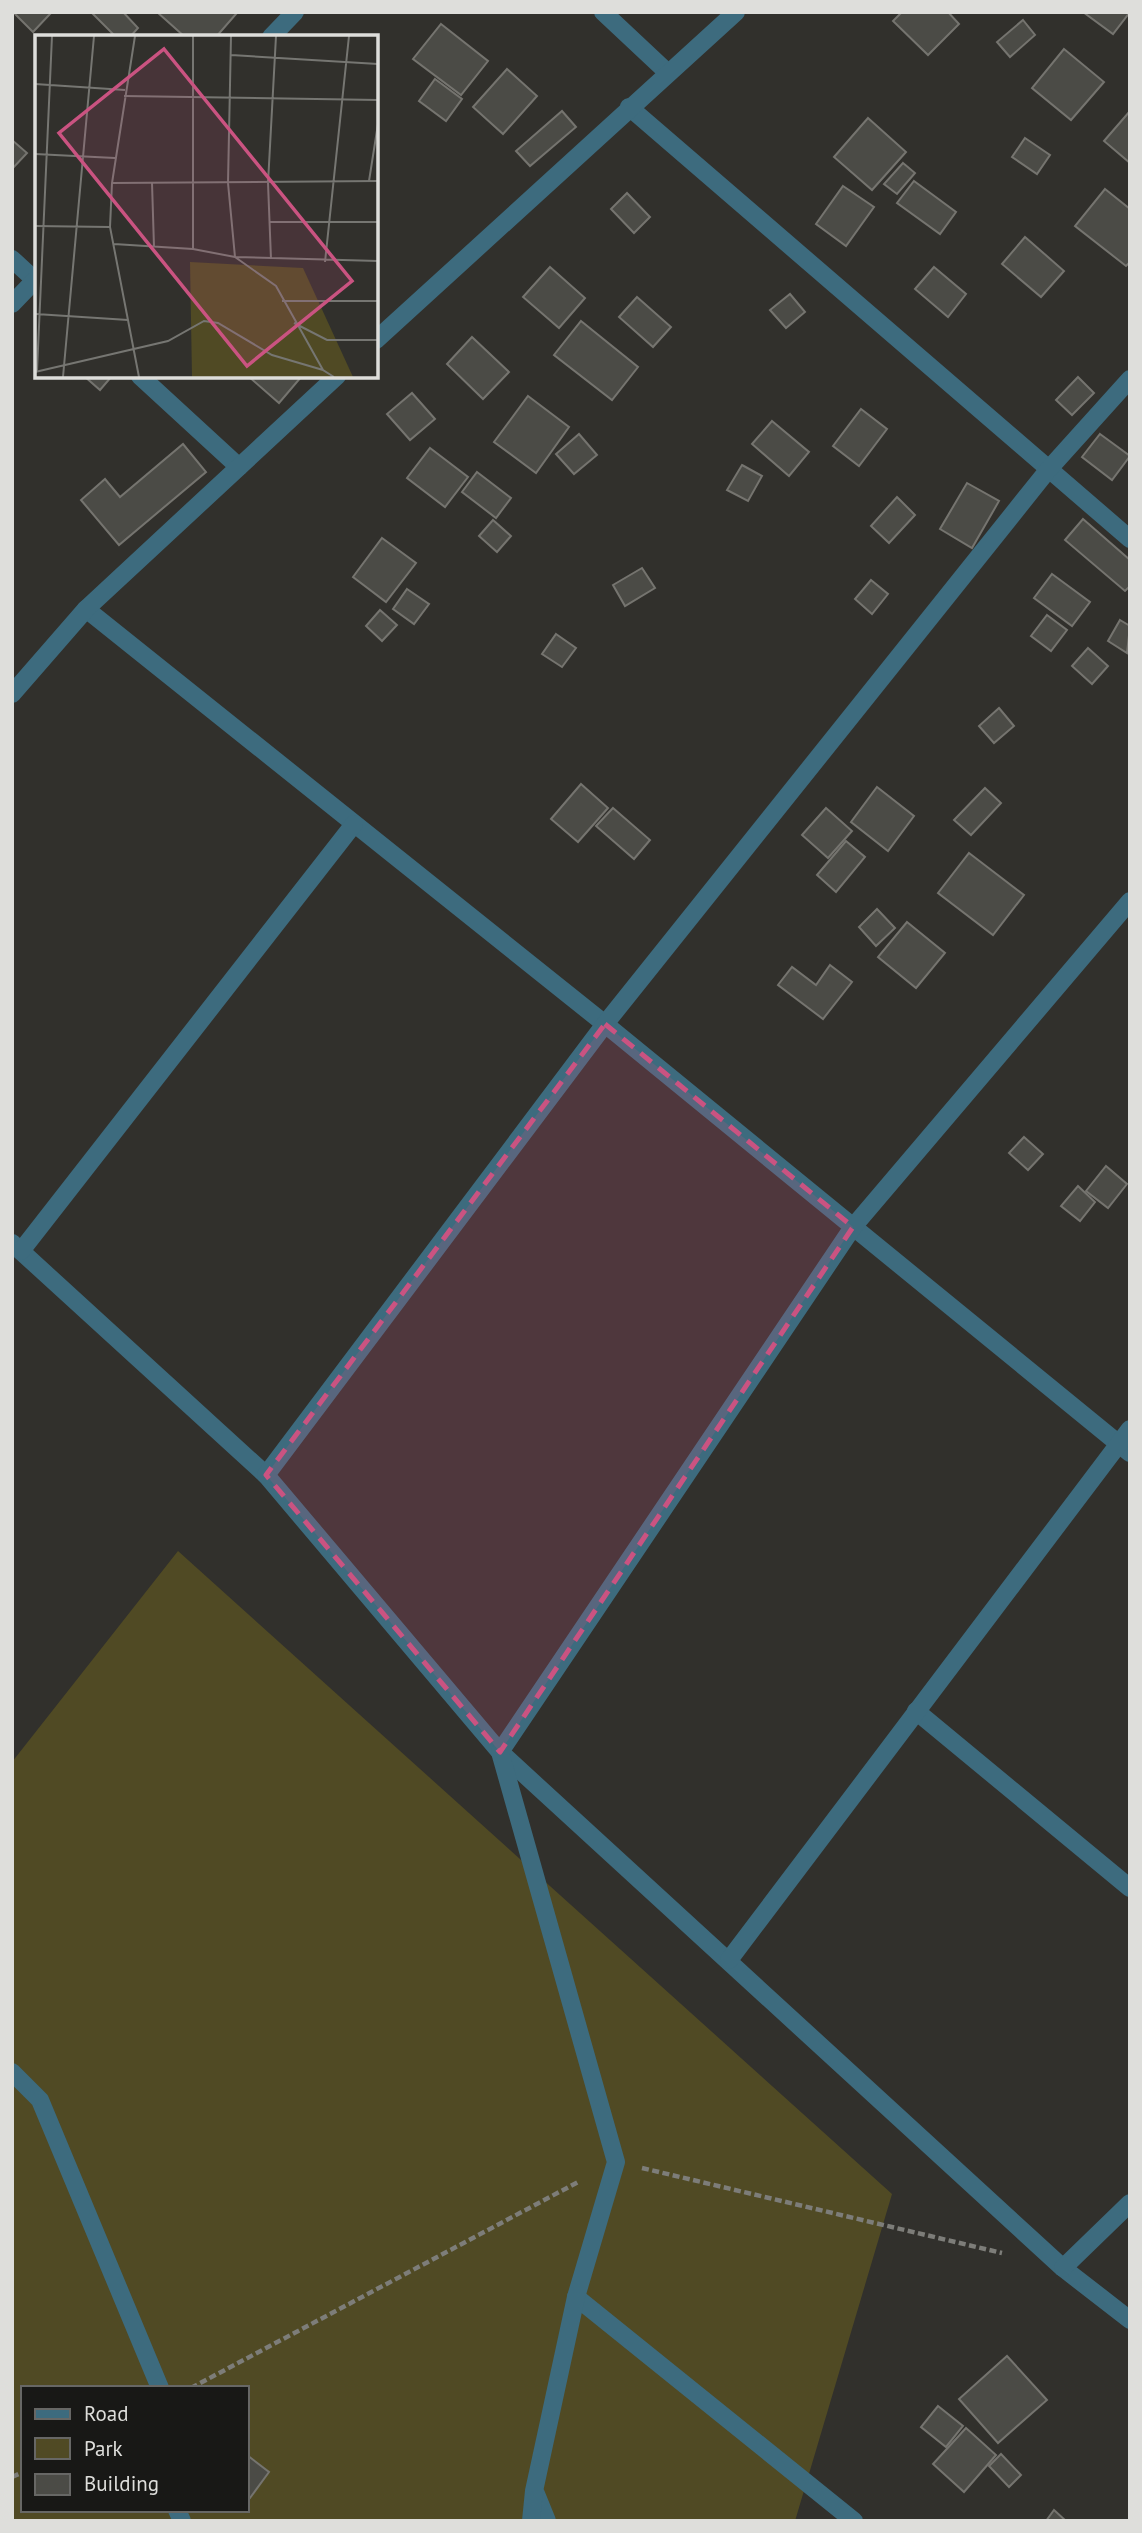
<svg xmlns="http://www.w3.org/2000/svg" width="1142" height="2533" font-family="'PT Sans',sans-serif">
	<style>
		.green { fill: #504a24; fill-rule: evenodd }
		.building { fill: #4b4b46; stroke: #75746f; stroke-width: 2 }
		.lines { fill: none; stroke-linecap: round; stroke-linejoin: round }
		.path { stroke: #7d7d79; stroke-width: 4.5; stroke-dasharray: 7 3.5; stroke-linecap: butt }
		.minor { stroke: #3d6b7e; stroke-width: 18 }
		.marked { fill: #ca5381; fill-opacity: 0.2; stroke: #ca5381; stroke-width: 5; stroke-dasharray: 14 9; stroke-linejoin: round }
		.inset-road { fill: none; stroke: #767672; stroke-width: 2 }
		.view { fill: #ca5381; fill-opacity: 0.15; stroke: #ca5381; stroke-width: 3.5 }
		.inset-edge { fill: none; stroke: #dededb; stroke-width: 3.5 }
	</style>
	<rect width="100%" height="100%" fill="#31302c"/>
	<!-- green -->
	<path class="green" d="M178,1551L892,2194L795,2521H12V1762ZM23,2388H247V2510H23Z"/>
	<!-- building -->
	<g class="building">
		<path d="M13,12H48L50,14L33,32Z"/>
		<path d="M91,12H123L138,28L130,37H116Z"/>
		<path d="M157,12H234L236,14L216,37H185Z"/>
		<path d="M902,12H948L959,24L928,55L893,21Z"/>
		<path d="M1083,12H1130L1113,34Z"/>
		<path d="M1023,20L1035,35L1010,57L997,42Z"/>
		<path d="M441,24L488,61L461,95L413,59Z"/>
		<path d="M1064,49L1104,82L1071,120L1032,88Z"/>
		<path d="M507,69L537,96L503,134L473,107Z"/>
		<path d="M435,79L462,99L446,121L419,101Z"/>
		<path d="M562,111L576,127L530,166L516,151Z"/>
		<path d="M1130,111V163L1104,141Z"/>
		<path d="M868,118L906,152L872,190L834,157Z"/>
		<path d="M1025,138L1050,155L1037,174L1012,157Z"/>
		<path d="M12,140L27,153L12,169Z"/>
		<path d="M903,163L915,173L897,194L884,184Z"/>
		<path d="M914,181L956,212L940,234L897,203Z"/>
		<path d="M843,186L874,207L846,246L816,224Z"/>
		<path d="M1105,189L1130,209V262L1126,266L1075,226Z"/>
		<path d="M627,193L650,217L634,233L611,209Z"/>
		<path d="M1025,237L1064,271L1041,297L1002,264Z"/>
		<path d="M550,267L585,298L559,328L523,297Z"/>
		<path d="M934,267L966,294L948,317L915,289Z"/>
		<path d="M790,294L805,312L786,328L770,310Z"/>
		<path d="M637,297L671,327L653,347L619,317Z"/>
		<path d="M581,321L638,367L612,400L554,355Z"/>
		<path d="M472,337L509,372L483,399L447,364Z"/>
		<path d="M84,376H112L100,390Z"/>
		<path d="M248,376H302L279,403Z"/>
		<path d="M1078,377L1094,393L1072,415L1056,400Z"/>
		<path d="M412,393L435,419L410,440L387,414Z"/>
		<path d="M528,396L569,427L536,473L494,442Z"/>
		<path d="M861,409L887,429L859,466L833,446Z"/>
		<path d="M772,421L809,452L789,476L752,444Z"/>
		<path d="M579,434L597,455L574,474L556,454Z"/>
		<path d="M1100,434L1130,456L1112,480L1082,457Z"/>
		<path d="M183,444L206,472L119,545L81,500L105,479L120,497Z"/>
		<path d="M430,448L468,477L445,507L407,478Z"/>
		<path d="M742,465L762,476L748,501L727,490Z"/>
		<path d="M477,472L511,498L496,518L462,492Z"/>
		<path d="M967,483L999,501L972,548L940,529Z"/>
		<path d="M897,497L915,515L889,543L871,526Z"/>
		<path d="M1083,519L1130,560V586L1125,591L1065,540Z"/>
		<path d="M493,520L511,536L497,552L479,536Z"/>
		<path d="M382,538L416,563L386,602L353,577Z"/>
		<path d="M642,568L655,588L625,606L613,585Z"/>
		<path d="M1052,574L1090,602L1072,626L1034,598Z"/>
		<path d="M871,580L888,594L872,614L855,599Z"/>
		<path d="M407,589L429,604L414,624L393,609Z"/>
		<path d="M380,610L397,625L382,641L366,626Z"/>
		<path d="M1047,615L1067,630L1051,651L1031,636Z"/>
		<path d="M1120,620L1130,626L1127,653L1108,641Z"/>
		<path d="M556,634L576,648L562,667L542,654Z"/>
		<path d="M1088,648L1108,666L1092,684L1072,666Z"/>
		<path d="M999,708L1014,726L994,743L979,726Z"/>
		<path d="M581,784L608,808L578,842L551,819Z"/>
		<path d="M877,787L914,816L888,851L851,822Z"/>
		<path d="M985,788L1001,803L971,835L954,820Z"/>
		<path d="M613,808L650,840L634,859L596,826Z"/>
		<path d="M826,808L852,831L828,858L802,835Z"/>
		<path d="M846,841L865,857L836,892L817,875Z"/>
		<path d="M969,853L1024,895L993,935L938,893Z"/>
		<path d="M877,909L895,928L876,946L859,927Z"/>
		<path d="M907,922L945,953L916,988L878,957Z"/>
		<path d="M830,965L852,982L823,1019L778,985L792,967L816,985Z"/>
		<path d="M1024,1137L1043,1154L1028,1170L1009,1153Z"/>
		<path d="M1106,1166L1127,1184L1108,1208L1086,1191Z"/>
		<path d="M1078,1186L1095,1202L1080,1221L1061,1206Z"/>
		<path d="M1007,2356L1047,2400L998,2443L959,2399Z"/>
		<path d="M938,2406L963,2426L946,2447L921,2427Z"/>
		<path d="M966,2428L996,2455L964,2492L933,2464Z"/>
		<path d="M1001,2454L1021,2475L1009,2487L989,2466Z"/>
		<path d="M247,2455L269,2472L250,2498L247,2496Z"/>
		<path d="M1054,2510L1066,2521H1046Z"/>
	</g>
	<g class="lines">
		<!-- path -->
		<g class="path">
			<path d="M642,2168L1002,2253"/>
			<path d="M191,2388L580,2181"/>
			<path d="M12,2477L23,2472"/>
		</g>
		<!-- minor -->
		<g class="minor">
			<path d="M603,12L667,72"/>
			<path d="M271,37L295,12"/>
			<path d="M629,107L1130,539"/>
			<path d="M12,259L37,282"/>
			<path d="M12,304L37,278"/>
			<path d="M376,340L736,12"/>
			<path d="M140,376L239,467"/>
			<path d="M86,609L605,1024L1130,1453"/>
			<path d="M12,694L86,609L337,376"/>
			<path d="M12,1243L266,1475L500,1752L1063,2268L1130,2320"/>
			<path d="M21,1251L354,824"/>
			<path d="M266,1475L605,1024L1048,470L1130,379"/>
			<path d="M916,1711L1130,1888"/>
			<path d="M729,1960L1130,1429"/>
			<path d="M12,2072L40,2100L160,2388"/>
			<path d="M1063,2268L1130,2203"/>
			<path d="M576,2297L854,2521"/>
			<path d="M536,2494L547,2521"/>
			<path d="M177,2510L182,2521"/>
			<path d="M531,2521L534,2491L576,2297L616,2162L500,1752L853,1227L1130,901"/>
		</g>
	</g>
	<!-- marked area -->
	<path class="marked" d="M605,1024L853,1227L500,1752L266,1475Z"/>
	<!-- overview -->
	<g transform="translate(35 35)">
		<rect width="343" height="343" fill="#31302c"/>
		<path d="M155,227L268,233L318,342H157Z" fill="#504a24"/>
		<path class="inset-road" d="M100,1L77,148L75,192L104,342M196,1L193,148L200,222L241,251L288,335L299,342M196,20L343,29M0,49L90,55M89,61L343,65M0,119L80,123M334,146L343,89M77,148L343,146M117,148L119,212M235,187H343M0,191L75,192M79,209L158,214L200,222L343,226M158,214V1M236,224L233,148L241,1M290,227L314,1M247,266H343M1,279L93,285M259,288L292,305H343M2,336L17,1M0,337L133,306L169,286L183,288L237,320L288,335M28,342L59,1"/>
		<path class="view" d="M129,14L317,246L212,331L24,98Z"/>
		<rect width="343" height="343" class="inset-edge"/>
	</g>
	<!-- border -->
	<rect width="1142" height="2533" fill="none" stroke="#dededb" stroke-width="28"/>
	<!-- legend -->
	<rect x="21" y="2386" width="228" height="126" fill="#181816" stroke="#676765" stroke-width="2"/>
	<rect x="35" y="2409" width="35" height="10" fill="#3d6b7e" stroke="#676765" stroke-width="2"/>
	<text x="84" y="2421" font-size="21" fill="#dededb">Road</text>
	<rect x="35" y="2438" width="35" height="21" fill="#504a24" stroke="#676765" stroke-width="2"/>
	<text x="84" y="2456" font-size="21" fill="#dededb">Park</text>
	<rect x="35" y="2474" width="35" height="21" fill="#4b4b46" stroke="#676765" stroke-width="2"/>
	<text x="84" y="2491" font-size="21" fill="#dededb">Building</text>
</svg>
